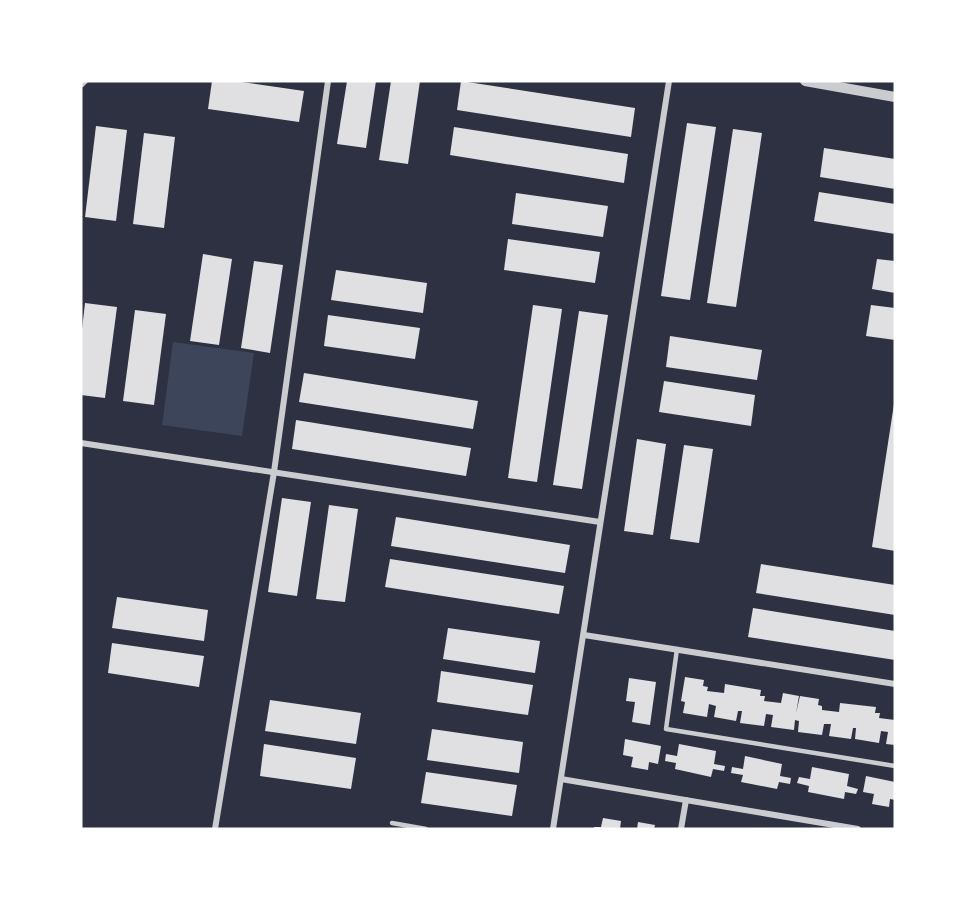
<svg xmlns="http://www.w3.org/2000/svg" width="976" height="910" font-family="Commissioner,sans-serif">
	<style>
		.green { fill: #3c4559 }
		.building { fill: #e0e0e3 }
		.lines { fill: none; stroke-linecap: round; stroke-linejoin: round }
		.service { stroke: #caccd0; stroke-width: 4.5 }
		.minor { stroke: #caccd0; stroke-width: 6 }
		.tertiary { stroke: #caccd0; stroke-width: 10 }
	</style>
	<rect width="100%" height="100%" fill="#2d3142"/>
	<!-- green -->
	<path class="green" d="M173,342L254,353L242,436L162,425Z"/>
	<!-- building -->
	<g class="building">
		<path d="M212,81H235L304,91L299,122L208,109Z"/>
		<path d="M347,81H376L366,148L337,144Z"/>
		<path d="M391,81H420L408,164L379,160Z"/>
		<path d="M461,81L635,108L631,137L457,110Z"/>
		<path d="M687,123L716,127L690,300L661,296Z"/>
		<path d="M96,126L127,130L116,221L85,217Z"/>
		<path d="M454,127L628,154L624,183L450,155Z"/>
		<path d="M733,129L762,133L736,307L707,303Z"/>
		<path d="M144,133L175,137L164,228L133,224Z"/>
		<path d="M824,148L895,159V189L820,177Z"/>
		<path d="M819,192L895,204V234L814,221Z"/>
		<path d="M516,193L608,206L603,237L512,224Z"/>
		<path d="M508,239L600,252L595,283L504,270Z"/>
		<path d="M203,254L232,259L219,345L190,341Z"/>
		<path d="M877,259L895,261V293L872,289Z"/>
		<path d="M254,261L283,265L270,353L241,348Z"/>
		<path d="M336,270L427,283L423,313L331,300Z"/>
		<path d="M85,303L117,307L105,398L81,395V338Z"/>
		<path d="M533,305L562,309L537,482L508,478Z"/>
		<path d="M871,305L895,308V340L866,336Z"/>
		<path d="M135,310L166,314L154,405L123,401Z"/>
		<path d="M579,311L608,315L582,489L553,485Z"/>
		<path d="M328,315L420,328L415,359L324,346Z"/>
		<path d="M670,336L762,350L757,380L666,367Z"/>
		<path d="M304,373L478,401L473,429L299,402Z"/>
		<path d="M664,381L755,395L751,426L659,412Z"/>
		<path d="M894,404H895V551L872,547Z"/>
		<path d="M296,420L471,448L466,476L292,449Z"/>
		<path d="M637,439L666,444L653,535L624,531Z"/>
		<path d="M684,445L713,449L699,543L670,539Z"/>
		<path d="M282,498L311,502L297,596L268,592Z"/>
		<path d="M329,505L358,509L345,602L316,599Z"/>
		<path d="M396,517L570,545L565,573L391,546Z"/>
		<path d="M390,559L564,586L559,614L385,587Z"/>
		<path d="M761,564L895,585V615L756,593Z"/>
		<path d="M117,597L208,610L204,641L112,628Z"/>
		<path d="M753,608L895,631V660L748,637Z"/>
		<path d="M448,628L540,641L535,673L443,659Z"/>
		<path d="M112,643L204,656L199,687L108,673Z"/>
		<path d="M441,671L533,685L528,715L437,702Z"/>
		<path d="M685,677L704,680L703,686L708,687L707,691L724,693L725,684L761,690L760,696H765L764,701L781,703L783,693L799,696L796,713L800,696L819,699L818,705L822,706V710L839,712L840,703L876,707L875,713H880L879,718L895,720V745L886,744L888,732L881,731L879,743L855,739L856,728H853L851,739L829,736L831,724H824L822,735L798,732L799,721L795,720L794,730L771,727L773,715L766,714L764,726L740,723L742,711H738L736,721L714,717L716,706L709,704L707,717L683,713L685,702L681,701Z"/>
		<path d="M629,678L656,682L650,725L632,722L635,702L626,701Z"/>
		<path d="M270,700L361,713L356,744L265,731Z"/>
		<path d="M432,729L523,742L519,773L427,760Z"/>
		<path d="M625,739L661,746L658,764L649,762L648,770L631,767L633,757L623,755Z"/>
		<path d="M264,744L356,758L351,789L260,776Z"/>
		<path d="M679,744L716,751L714,764L725,766L724,771L713,769L711,777L675,769L676,763L665,761L666,754L677,756Z"/>
		<path d="M745,756L782,764L780,776L791,778L790,784L779,782L777,789L741,782L743,775L731,773L732,767L743,769Z"/>
		<path d="M812,767L849,774L847,786L858,789L856,794L845,792L844,799L808,792L809,786L797,783L799,777L810,779Z"/>
		<path d="M426,772L517,785L512,816L421,803Z"/>
		<path d="M866,776L895,782V800L890,799L889,807L872,804L874,794L863,792Z"/>
		<path d="M603,818L621,821L620,829H594V827H601Z"/>
		<path d="M638,822L655,825L654,829H637Z"/>
	</g>
	<g class="lines">
		<!-- service -->
		<g class="service">
			<path d="M677,649L666,729L895,766"/>
			<path d="M392,823L426,829"/>
		</g>
		<!-- minor -->
		<g class="minor">
			<path d="M81,85L85,81"/>
			<path d="M81,443L600,522"/>
			<path d="M584,635L895,684"/>
			<path d="M561,779L858,829"/>
			<path d="M215,829L274,472L328,81"/>
			<path d="M553,829L669,81"/>
			<path d="M681,829L686,800"/>
		</g>
		<!-- tertiary -->
		<path class="tertiary" d="M805,81L895,97"/>
	</g>
	<!-- border -->
	<rect width="976" height="910" fill="none" stroke="#ffffff" stroke-width="165"/>
</svg>
